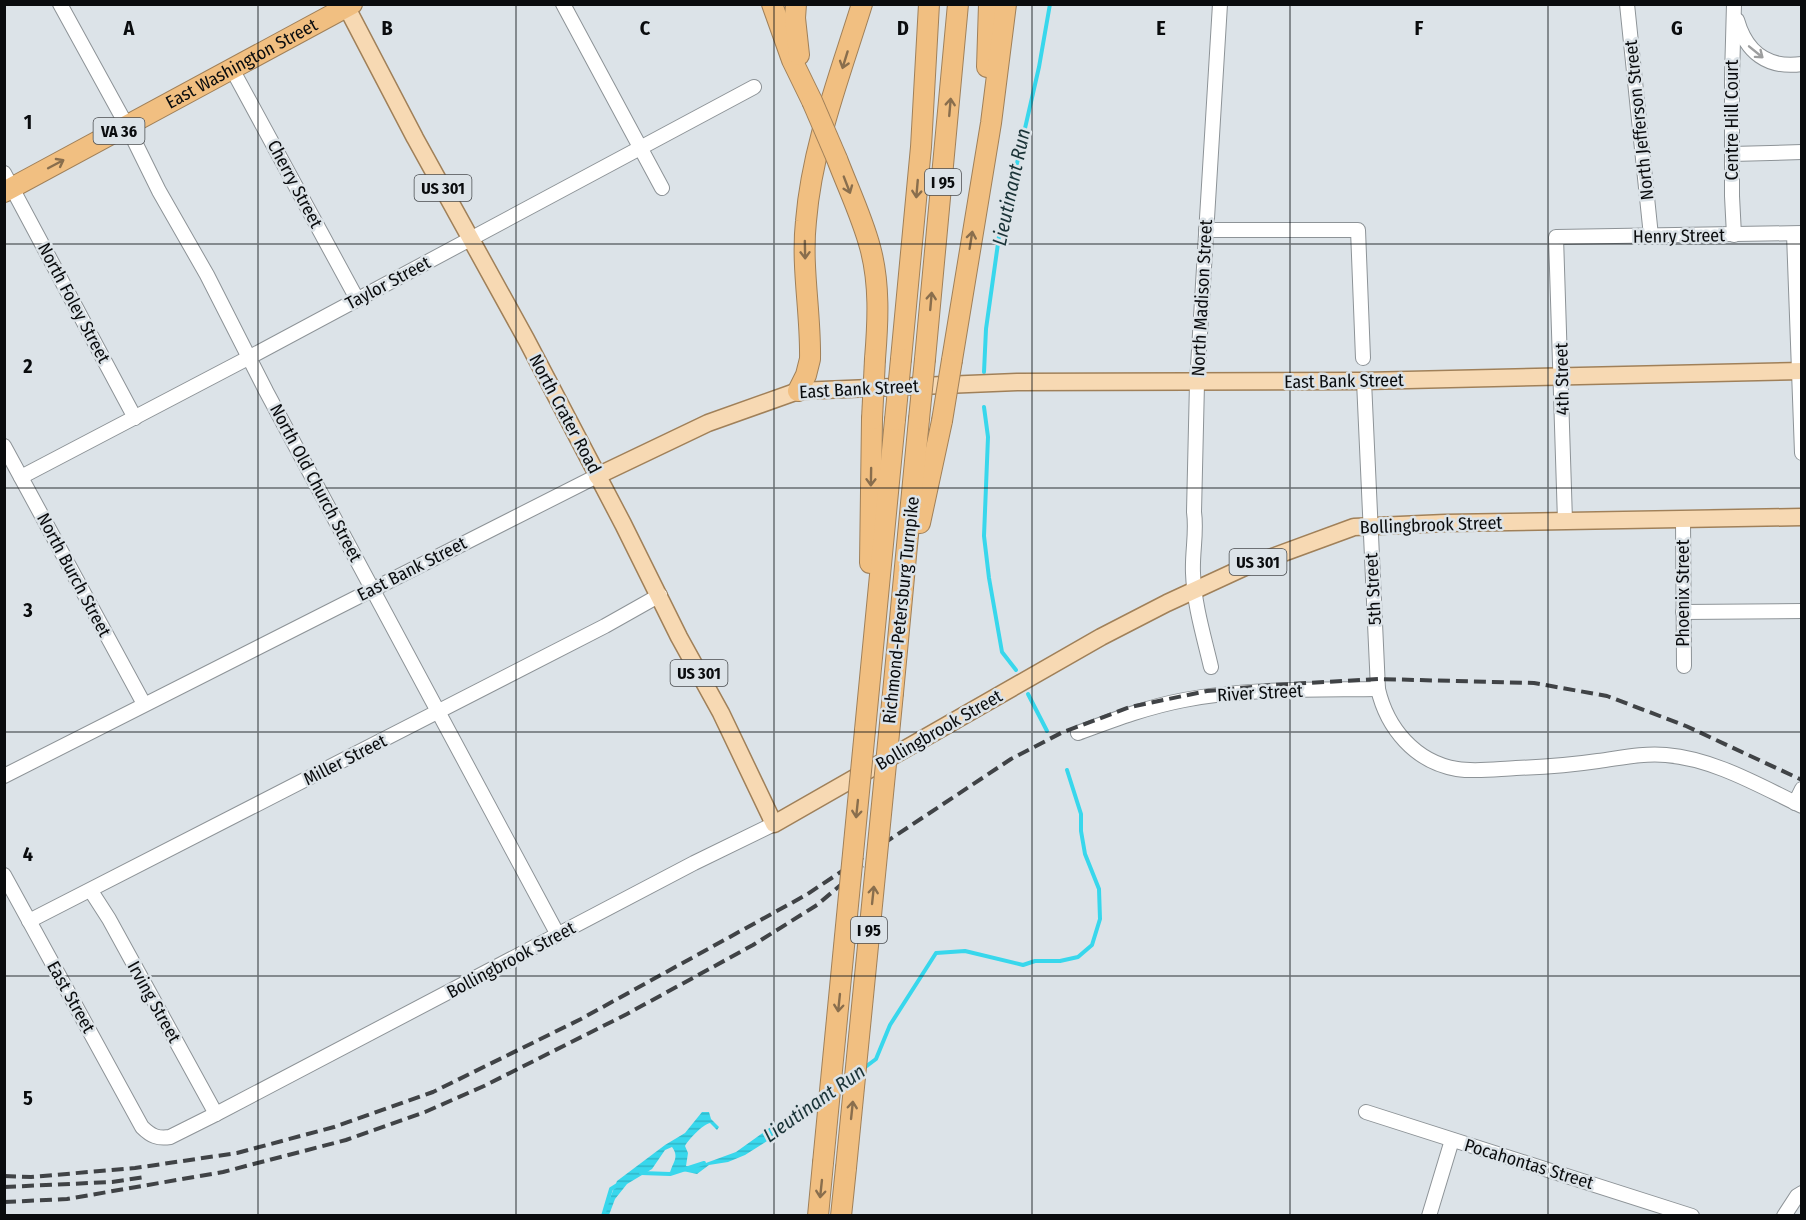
<svg xmlns="http://www.w3.org/2000/svg" width="1806" height="1220" font-family="'Fira Sans Condensed',sans-serif">
	<style>
		.water { fill: url(#water-rules) }
		.lines { fill: none; stroke-linecap: round; stroke-linejoin: round }
		.stream { stroke: #38d7ec; stroke-width: 4 }
		.minor-casing { stroke: #8d9397; stroke-width: 16 }
		.major-casing { stroke: #a08059; stroke-width: 19 }
		.highway-casing { stroke: #a08059; stroke-width: 22 }
		.minor { stroke: #fff; stroke-width: 14 }
		.major { stroke: #f7d9b3; stroke-width: 16 }
		.highway { stroke: #f1bf81; stroke-width: 20 }
		.rail { stroke: #404346; stroke-width: 4; stroke-dasharray: 12 6; stroke-linecap: butt }
		.highway-bridge-casing { stroke: #a08059; stroke-width: 22; stroke-linecap: butt }
		.highway-bridge { stroke: #f1bf81; stroke-width: 20 }
		.oneway { stroke: #9d9e9f }
		.oneway2 { stroke: #896e4d }
		.grid { fill: none; stroke: #0a0c0e; stroke-width: 1.5; stroke-opacity: 0.55 }
		.labels { text-anchor: middle; dominant-baseline: central; stroke-width: 5; stroke-linejoin: round; paint-order: stroke }
		.shield { fill: #dce3e8; stroke: #494c4f; stroke-width: 1.5 }
		.shield-label { font-size: 16px; font-weight: bold; fill: #0a0c0e }
		.street-label { font-size: 18px; fill: #0a0c0e; stroke: #dce3e8 }
		.water-label { font-size: 20px; font-style: italic; fill: #1a3337; stroke: #dce3e8 }
		.grid-label { font-size: 20px; text-anchor: middle; font-weight: bold; fill: #0a0c0e; stroke: #dce3e8; stroke-width: 5; stroke-linejoin: round; paint-order: stroke }
	</style>
	<defs>
		<pattern id="water-rules" width="6" height="5" patternUnits="userSpaceOnUse" patternTransform="scale(1.5)"><rect width="6" height="5" fill="#38d7ec"/><path d="M0 2.5h6" fill="none" stroke="#30b7c9"/></pattern>
	</defs>
	<rect width="100%" height="100%" fill="#dce3e8"/>
	<!-- water -->
	<path class="water" d="M702,1112H709L711,1119L719,1127L717,1130L710,1123C702,1125 689,1139 685,1146L688,1153L686,1166L695,1167L736,1152L775,1124L800,1113L799,1121L745,1155L728,1162L709,1165L697,1174L678,1170L670,1173C672,1163 680,1158 672,1147L665,1150L652,1169L627,1184L615,1199L609,1215H603L617,1181L665,1145L685,1133Z"/>
	<g class="lines">
		<!-- stream -->
		<g class="stream">
			<path d="M984,372L986,329L1001,222L1015,172L1039,67L1050,4"/>
			<path d="M984,407L988,437L984,536L989,578L1002,652L1016,670"/>
			<path d="M1028,694L1047,731"/>
			<path d="M864,1068L876,1059L890,1025L936,953L965,951L1023,965L1035,961H1060L1078,957L1092,945L1100,919L1099,889L1085,854L1081,831V814L1067,770"/>
			<path d="M798,1116L821,1099"/>
			<path d="M641,1173L670,1174L704,1163"/>
			<path d="M603,1216L611,1189L619,1184"/>
		</g>
		<!-- minor casing -->
		<g class="minor-casing">
			<g id="minor">
				<path d="M60,4L127,126L159,191L207,275L266,391L558,935"/>
				<path d="M563,4L662,188"/>
				<path d="M1627,4L1651,236"/>
				<path d="M1737,20C1746,52 1767,69 1802,64"/>
				<path d="M232,69L357,299"/>
				<path d="M1732,154L1802,152"/>
				<path d="M4,173L135,418"/>
				<path d="M1206,230H1358L1363,358"/>
				<path d="M1794,234L1802,453"/>
				<path d="M1734,235L1732,196V77L1734,4"/>
				<path d="M1364,381L1378,689C1387,728 1415,762 1457,769C1476,772 1496,769 1516,768C1543,767 1571,765 1598,761C1621,758 1642,753 1666,755C1714,759 1758,785 1802,806"/>
				<path d="M4,446L144,704"/>
				<path d="M21,477L250,357L754,87"/>
				<path d="M1683,519L1684,666"/>
				<path d="M1565,521L1556,237L1802,233"/>
				<path d="M1683,612L1802,611"/>
				<path d="M1211,667C1204,637 1194,604 1193,573C1192,552 1197,532 1194,512L1197,383L1220,4"/>
				<path d="M1078,733C1113,720 1147,707 1184,700C1247,688 1314,690 1378,689"/>
				<path d="M4,776L597,476"/>
				<path d="M1795,803L1802,789"/>
				<path d="M4,875L142,1127C151,1136 158,1139 170,1137L216,1114L694,863L774,824"/>
				<path d="M91,891L109,919L216,1114"/>
				<path d="M29,921L605,626L660,595"/>
				<path d="M1366,1112L1692,1216"/>
				<path d="M1429,1216L1452,1140"/>
				<path d="M1784,1216L1797,1196L1802,1193"/>
			</g>
		</g>
		<!-- major casing -->
		<g class="major-casing">
			<g id="major">
				<path d="M345,4L415,138L526,339L623,524L679,637L721,713L774,824L1101,637L1167,603L1245,567L1354,527L1445,523L1802,517"/>
				<path d="M597,476L708,423L798,391L1017,382L1364,381L1802,371"/>
			</g>
		</g>
		<!-- highway casing -->
		<g class="highway-casing">
			<g id="highway">
				<path d="M772,4L792,60L812,101"/>
				<path d="M796,4L795,18L799,55"/>
				<path d="M987,67L989,4"/>
				<path d="M837,159C848,188 862,217 870,247C880,283 878,322 875,359"/>
				<path id="s1" d="M4,192L352,4"/>
				<path d="M901,359L921,147L929,4"/>
				<path d="M925,359L958,4"/>
				<path d="M952,360L991,123L1006,4"/>
				<path d="M798,391L806,375L810,359C811,313 801,267 806,221C812,147 840,75 862,4"/>
				<path d="M920,523L942,421"/>
				<path d="M870,563L872,419"/>
				<path d="M893,693L919,419"/>
				<path d="M865,730L895,420"/>
				<path d="M818,1216L823,1163"/>
				<path d="M841,1216L846,1168"/>
			</g>
		</g>
		<!-- minor -->
		<use href="#minor" class="minor"/>
		<!-- major -->
		<use href="#major" class="major"/>
		<!-- highway -->
		<use href="#highway" class="highway"/>
		<!-- rail -->
		<g class="rail">
			<path d="M4,1176L31,1177L135,1168L237,1153L334,1127L433,1092L581,1019L806,895L1011,759L1061,733L1130,707L1207,691L1273,685L1378,679L1534,683L1607,696L1686,726L1802,780"/>
			<path d="M4,1187L112,1182L145,1177"/>
			<path d="M4,1202L67,1199L223,1172L346,1140L425,1112L484,1086L627,1014L753,945L817,905L863,866"/>
		</g>
		<!-- highway-bridge casing -->
		<g class="highway-bridge-casing">
			<g id="highway-bridge">
				<path d="M812,101L837,159"/>
				<path d="M872,419L875,359"/>
				<path d="M919,419L925,359"/>
				<path d="M895,420L901,359"/>
				<path d="M942,421L952,360"/>
				<path d="M823,1163L865,730"/>
				<path d="M846,1168L893,693"/>
			</g>
		</g>
		<!-- highway-bridge -->
		<use href="#highway-bridge" class="highway-bridge"/>
	</g>
	<!-- one-way arrows -->
	<defs><path id="oneway-shaft" d="M-6 0H5M1.5-3L5.5 0L1.5 3" fill="none" stroke-width="1.6" stroke-linecap="round" stroke-linejoin="round" transform="scale(1.5)"/></defs>
	<use class="oneway" href="#oneway-shaft" transform="translate(1756 52) rotate(39)"/>
	<g class="oneway2">
		<use href="#oneway-shaft" transform="translate(845 60) rotate(107)"/>
		<use href="#oneway-shaft" transform="translate(950 107) rotate(-85)"/>
		<use href="#oneway-shaft" transform="translate(56 164) rotate(-28)"/>
		<use href="#oneway-shaft" transform="translate(847 185) rotate(69)"/>
		<use href="#oneway-shaft" transform="translate(917 189) rotate(95)"/>
		<use href="#oneway-shaft" transform="translate(971 240) rotate(-81)"/>
		<use href="#oneway-shaft" transform="translate(805 250) rotate(89)"/>
		<use href="#oneway-shaft" transform="translate(931 301) rotate(-85)"/>
		<use href="#oneway-shaft" transform="translate(871 477) rotate(91)"/>
		<use href="#oneway-shaft" transform="translate(857 809) rotate(96)"/>
		<use href="#oneway-shaft" transform="translate(873 895) rotate(-84)"/>
		<use href="#oneway-shaft" transform="translate(839 1003) rotate(96)"/>
		<use href="#oneway-shaft" transform="translate(852 1110) rotate(-84)"/>
		<use href="#oneway-shaft" transform="translate(821 1189) rotate(96)"/>
	</g>
	<!-- grid -->
	<path class="grid" d="M258,4V1216M516,4V1216M774,4V1216M1032,4V1216M1290,4V1216M1548,4V1216M4,244H1802M4,488H1802M4,732H1802M4,976H1802"/>
	<g class="labels">
		<!-- shield labels -->
		<g class="shield">
			<rect x="93.5" y="118" width="51" height="26" rx="4.5"/>
			<rect x="925" y="169" width="36" height="26" rx="4.5"/>
			<rect x="414.5" y="175" width="57" height="26" rx="4.5"/>
			<rect x="1229.5" y="549" width="57" height="26" rx="4.5"/>
			<rect x="670.5" y="660" width="57" height="26" rx="4.5"/>
			<rect x="851" y="917" width="36" height="26" rx="4.5"/>
		</g>
		<g class="shield-label">
			<text x="119" y="131">VA 36</text>
			<text x="943" y="182">I 95</text>
			<text x="443" y="188">US 301</text>
			<text x="1258" y="562">US 301</text>
			<text x="699" y="673">US 301</text>
			<text x="869" y="930">I 95</text>
		</g>
		<!-- street labels -->
		<g class="street-label">
			<text stroke="none"><textPath href="#s1" startOffset="270">East Washington Street</textPath></text>
			<text transform="translate(1639 120) rotate(-96)">North Jefferson Street</text>
			<text transform="translate(1732 120) rotate(-90)">Centre Hill Court</text>
			<text transform="translate(295 184) rotate(62)">Cherry Street</text>
			<text transform="translate(1679 236) rotate(-1)">Henry Street</text>
			<text transform="translate(388 283) rotate(-28)">Taylor Street</text>
			<text transform="translate(1202 298) rotate(-87)">North Madison Street</text>
			<text transform="translate(74 303) rotate(62)">North Foley Street</text>
			<text transform="translate(1562 379) rotate(-91)">4th Street</text>
			<text transform="translate(1344 381) rotate(-1)">East Bank Street</text>
			<text transform="translate(859 389) rotate(-3)">East Bank Street</text>
			<text transform="translate(565 414) rotate(62)">North Crater Road</text>
			<text transform="translate(316 483) rotate(62)">North Old Church Street</text>
			<text transform="translate(1431 525) rotate(-2)">Bollingbrook Street</text>
			<text transform="translate(412 569) rotate(-27)">East Bank Street</text>
			<text transform="translate(74 575) rotate(62)">North Burch Street</text>
			<text transform="translate(1373 589) rotate(-93)">5th Street</text>
			<text transform="translate(1683 593) rotate(-90)">Phoenix Street</text>
			<text transform="translate(901 610) rotate(-84)">Richmond-Petersburg Turnpike</text>
			<text transform="translate(1260 693) rotate(-3)">River Street</text>
			<text transform="translate(939 730) rotate(-30)">Bollingbrook Street</text>
			<text transform="translate(345 760) rotate(-27)">Miller Street</text>
			<text transform="translate(511 960) rotate(-28)">Bollingbrook Street</text>
			<text transform="translate(71 997) rotate(61)">East Street</text>
			<text transform="translate(154 1002) rotate(61)">Irving Street</text>
			<text transform="translate(1529 1164) rotate(17)">Pocahontas Street</text>
		</g>
		<!-- water labels -->
		<g class="water-label">
			<text transform="translate(1011 187) rotate(-78)">Lieutinant Run</text>
			<text transform="translate(814 1103) rotate(-35)">Lieutinant Run</text>
		</g>
	</g>
	<g class="grid-label">
		<text x="129" y="35">A</text>
		<text x="387" y="35">B</text>
		<text x="645" y="35">C</text>
		<text x="903" y="35">D</text>
		<text x="1161" y="35">E</text>
		<text x="1419" y="35">F</text>
		<text x="1677" y="35">G</text>
		<text x="28" y="129">1</text>
		<text x="28" y="373">2</text>
		<text x="28" y="617">3</text>
		<text x="28" y="861">4</text>
		<text x="28" y="1105">5</text>
	</g>
	<!-- border -->
	<rect width="1806" height="1220" fill="none" stroke="#0a0c0e" stroke-width="12"/>
</svg>
